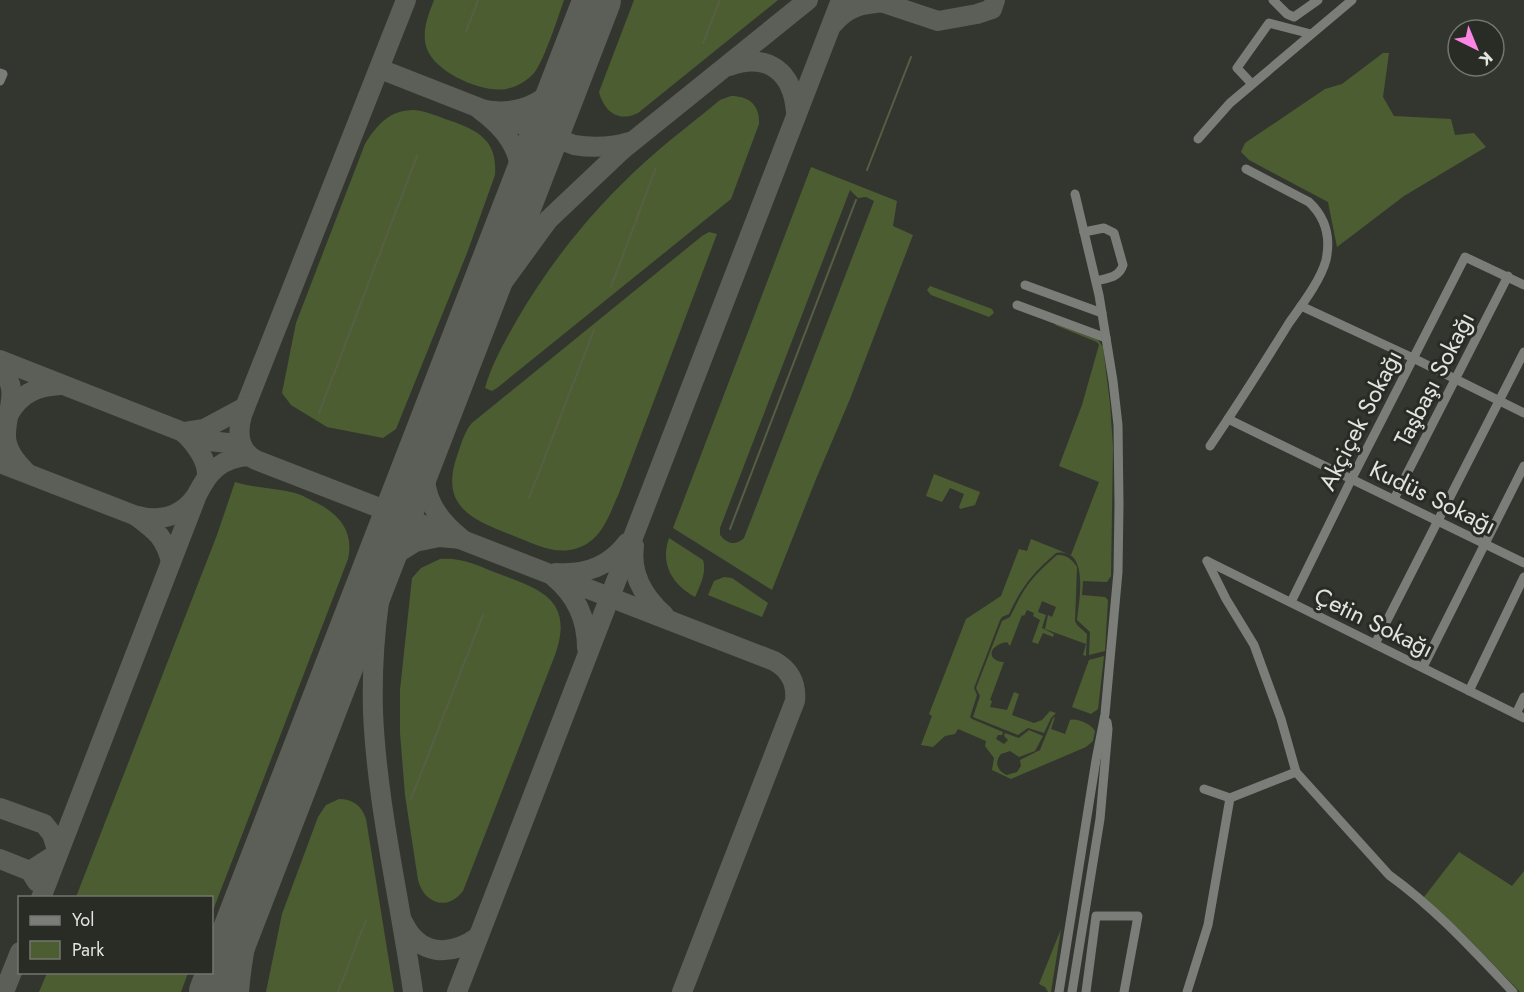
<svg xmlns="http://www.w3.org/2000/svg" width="1524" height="992" font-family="Jost,sans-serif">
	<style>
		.green { fill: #4d5d32; fill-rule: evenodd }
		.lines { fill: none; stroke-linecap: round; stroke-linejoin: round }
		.stream { stroke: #565f45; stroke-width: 2 }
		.taxiway { stroke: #5c5e58; stroke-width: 20 }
		.runway { stroke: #5c5e58; stroke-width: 48 }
		.minor { stroke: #7b7d79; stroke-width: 9 }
		.labels { text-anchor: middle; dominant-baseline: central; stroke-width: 6; stroke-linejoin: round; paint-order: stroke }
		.street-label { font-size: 24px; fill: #e2e4df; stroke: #292c25 }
	</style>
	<rect width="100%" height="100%" fill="#33362f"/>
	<!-- green -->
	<g class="green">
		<path d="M434,0H564C558,17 544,61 534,73C527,81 517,87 506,89C482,93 436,73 427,49C421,32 428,16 434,0Z"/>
		<path d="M634,0H778L638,113C618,123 604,111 599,92Z"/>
		<path d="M1383,53H1389L1383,97L1394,116L1451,119L1455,135L1474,133L1486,147L1404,196L1337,247L1328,202L1249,160L1241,152L1245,143L1325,89L1342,84Z"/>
		<path d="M731,96C749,96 760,105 759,124L731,199L497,388L492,391L485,388C492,363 505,341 518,318C552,260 595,207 645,162C669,140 695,121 720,100Z"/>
		<path d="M414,110C425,111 435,115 445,119C476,129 498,139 495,175L467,253L396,429L383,438L327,427L291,405L282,393L296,323L365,144C377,125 389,110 414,110Z"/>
		<path d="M811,167L897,201L893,226L913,235L850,399L816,479L772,590L673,528ZM850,190L858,198L866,197L874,201L744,538C736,546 727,544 720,535V528Z"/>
		<path d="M709,232L717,234L619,493C611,510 605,532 588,543C563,559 539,546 514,536C474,520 439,508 457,456C461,445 464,432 472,423L702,236Z"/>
		<path d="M930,286L992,309L994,313L989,317L931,295L927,290Z"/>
		<path d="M1056,324L1098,340L1103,347L1110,404L1113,447L1111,576L1107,582L1083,581L1082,595L1105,597L1108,600L1105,651L1089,655L1090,632L1077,620C1079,601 1090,547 1056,553C1033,573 1022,586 1009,614L1002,617L1000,620L974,688L977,695L970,717L972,719L1003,732L1002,735H998L996,739L1004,744L1008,740L1004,736L1005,733L1019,738L1029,730L1043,736L1035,751L1019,757L1010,751L1001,754C994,762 997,771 1007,775L1017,772L1021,766L1020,760L1040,750L1053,718L1055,717L1051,729L1065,734L1070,720C1077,718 1091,724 1095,731L1093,741L1086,747L1011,779L992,770L994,758L985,746L986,741L958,729L955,734L945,736L933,747L921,745L932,716L929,714L966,619L1001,596L1019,549L1027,551L1031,539L1071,555L1099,482L1059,466L1082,405L1099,345L1097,342L1055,325Z"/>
		<path d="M934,474L980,492L975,505L960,509L959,507L964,494L950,488L942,502L926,496Z"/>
		<path d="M235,482C255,488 276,488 295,493C303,495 310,500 317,503C340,515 354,532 348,559L212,913V898L76,897L217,535Z"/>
		<path d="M669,538L703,560C707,572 700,586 695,597C672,584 660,564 669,538Z"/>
		<path d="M1057,555C1066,554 1073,560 1077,567L1075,621L1077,625L1087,634L1086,656L1083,655L1086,644L1045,629L1048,615L1052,617L1056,607L1042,601L1038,612L1046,615L1042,628L1054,634L1053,637L1043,633L1038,644L1032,642L1040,620L1033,616L1034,613L1027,610L1024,616L1022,615L1010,646L1007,642C988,645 986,661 1004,662L990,700L992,701L990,707L1007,710L1014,692L1019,694L1012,715L1034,723L1042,720L1050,711L1056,713L1051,718L1044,733L1028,728L1018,735L973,717L980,696L976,688L1002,621L1010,617C1025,586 1031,578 1057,555Z"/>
		<path d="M440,559C460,557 477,565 494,572C539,589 575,598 555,655L463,891C447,912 424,903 418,880L405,795L400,733V690L412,578L421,568Z"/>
		<path d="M724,577L732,578L768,603L762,617L708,595L714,581Z"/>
		<path d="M1104,656L1098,709L1091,714L1072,707L1089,660Z"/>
		<path d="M339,799C353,799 362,806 366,819L394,992H266L282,914L318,817L326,805Z"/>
		<path d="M1459,852L1512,886L1524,871V992H1520L1464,934L1424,897Z"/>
		<path d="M1061,929L1051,992H1048L1045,987L1039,984Z"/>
		<path d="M47,973V972L188,973L181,992H39Z"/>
	</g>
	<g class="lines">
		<!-- stream -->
		<g class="stream">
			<path d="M466,32L478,0"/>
			<path d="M703,43L720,0"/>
			<path d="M867,170L911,57"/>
			<path d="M611,287L656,168"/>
			<path d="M319,413L417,156"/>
			<path d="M529,498L594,330"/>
			<path d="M730,529L856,200"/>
			<path d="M411,799L483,615"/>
			<path d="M338,992L366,920"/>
		</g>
		<!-- taxiway -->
		<g class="taxiway">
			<path d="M406,0L242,415C237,433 238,451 256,460L774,661C789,669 797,683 795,701L682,992"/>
			<path d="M875,0L938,21L977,14L992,9L995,0"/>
			<path d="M833,24C848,6 862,4 884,2L883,1"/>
			<path d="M729,66C768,52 793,72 796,112"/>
			<path d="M380,69L574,145C593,148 609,148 629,142"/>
			<path d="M555,107L553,127L558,139"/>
			<path d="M495,263C518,200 545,157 479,109C521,118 554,101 572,62"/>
			<path d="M461,351L495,293L548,220L622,150L808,0"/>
			<path d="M0,360L183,432C194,442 208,460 207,476C206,480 202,485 200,489C186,516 162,523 134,515L0,463"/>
			<path d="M0,366C21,392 7,406 6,433C5,449 16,462 27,473"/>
			<path d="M9,414C20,393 38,386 61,385"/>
			<path d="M185,432L204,429L245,407"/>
			<path d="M184,433L209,441L228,443L248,456"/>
			<path d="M136,516C156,531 165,537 171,562"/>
			<path d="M390,535C388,558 383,580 379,602C374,638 372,676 373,712C377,806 400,899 413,992"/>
			<path d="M634,546C630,574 644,597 664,615"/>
			<path d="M380,564L415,542L439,537L462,539C428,512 423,491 423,449"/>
			<path d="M556,573C584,575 610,566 627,543"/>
			<path d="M554,577C577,596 587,619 587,648"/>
			<path d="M0,808L44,824L52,834L58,853L30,871"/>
			<path d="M0,859L30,871L37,882"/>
			<path d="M41,898L197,495C208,472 221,458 248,456"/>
			<path d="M403,922C419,956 450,957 478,937"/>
			<path d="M4,992L20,952"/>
			<path d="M239,992C244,927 265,867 286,805"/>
			<path d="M457,992L841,0"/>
		</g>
		<!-- runway -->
		<path class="runway" d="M213,992L597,0"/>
		<!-- minor -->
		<g class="minor">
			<path d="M1273,0L1287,14L1294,17L1318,0"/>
			<path d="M0,73L3,74L0,81"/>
			<path d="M1252,84L1237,68L1269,23L1311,34"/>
			<path d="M1198,139L1230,103L1352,0"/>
			<path d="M1084,232L1104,228L1114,233L1123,265C1119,278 1107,278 1096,281"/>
			<path d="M1025,285L1102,313"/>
			<path d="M1017,305L1106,338"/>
			<path d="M1301,306L1413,358L1524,413"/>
			<path d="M1228,419L1524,563"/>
			<path d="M1210,446C1237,406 1263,365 1289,323C1301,306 1321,280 1326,260C1331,237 1326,218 1309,202L1246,169"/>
			<path d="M1394,499L1508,276"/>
			<path d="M1207,561L1226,599L1254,645L1281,719L1296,772L1389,875C1435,908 1474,951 1513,992"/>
			<path d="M1207,561L1524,718"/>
			<path d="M1291,602L1351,480L1465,257L1524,285"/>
			<path d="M1375,644L1524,352"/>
			<path d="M1423,667L1524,466"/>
			<path d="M1469,691L1524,577"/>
			<path d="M1516,714L1524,697"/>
			<path d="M1204,789L1230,798L1296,772"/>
			<path d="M1059,992L1096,760L1105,714L1118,572L1119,505L1118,425L1113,381L1099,295L1075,194"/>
			<path d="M1072,992L1100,819L1108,729L1107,722"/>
			<path d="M1086,992L1096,916H1138L1124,992"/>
			<path d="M1187,992L1208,925L1230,798"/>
		</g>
	</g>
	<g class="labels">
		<!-- street labels -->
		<g class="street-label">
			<text transform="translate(1434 379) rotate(-63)">Taşbaşı Sokağı</text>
			<text transform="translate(1360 420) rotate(-63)">Akçiçek Sokağı</text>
			<text transform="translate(1433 497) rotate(26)">Kudüs Sokağı</text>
			<text transform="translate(1374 622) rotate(26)">Çetin Sokağı</text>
		</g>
	</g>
	<!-- legend -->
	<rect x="18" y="896" width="195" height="78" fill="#292c25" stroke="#73766f" stroke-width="1.5"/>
	<rect x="30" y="916" width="30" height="9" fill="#7b7d79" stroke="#73766f" stroke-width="1.5"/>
	<text x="72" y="926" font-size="18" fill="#e2e4df">Yol</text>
	<rect x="30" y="941" width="30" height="18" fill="#4d5d32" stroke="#73766f" stroke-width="1.5"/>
	<text x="72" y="956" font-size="18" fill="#e2e4df">Park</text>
	<!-- north arrow -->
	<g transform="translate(1476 48) rotate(137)"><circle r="28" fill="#292c25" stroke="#73766f" stroke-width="1.5"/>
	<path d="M0-4.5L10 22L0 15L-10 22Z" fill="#fc86e3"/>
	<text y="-9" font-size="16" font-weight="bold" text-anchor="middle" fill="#e2e4df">K</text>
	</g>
</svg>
